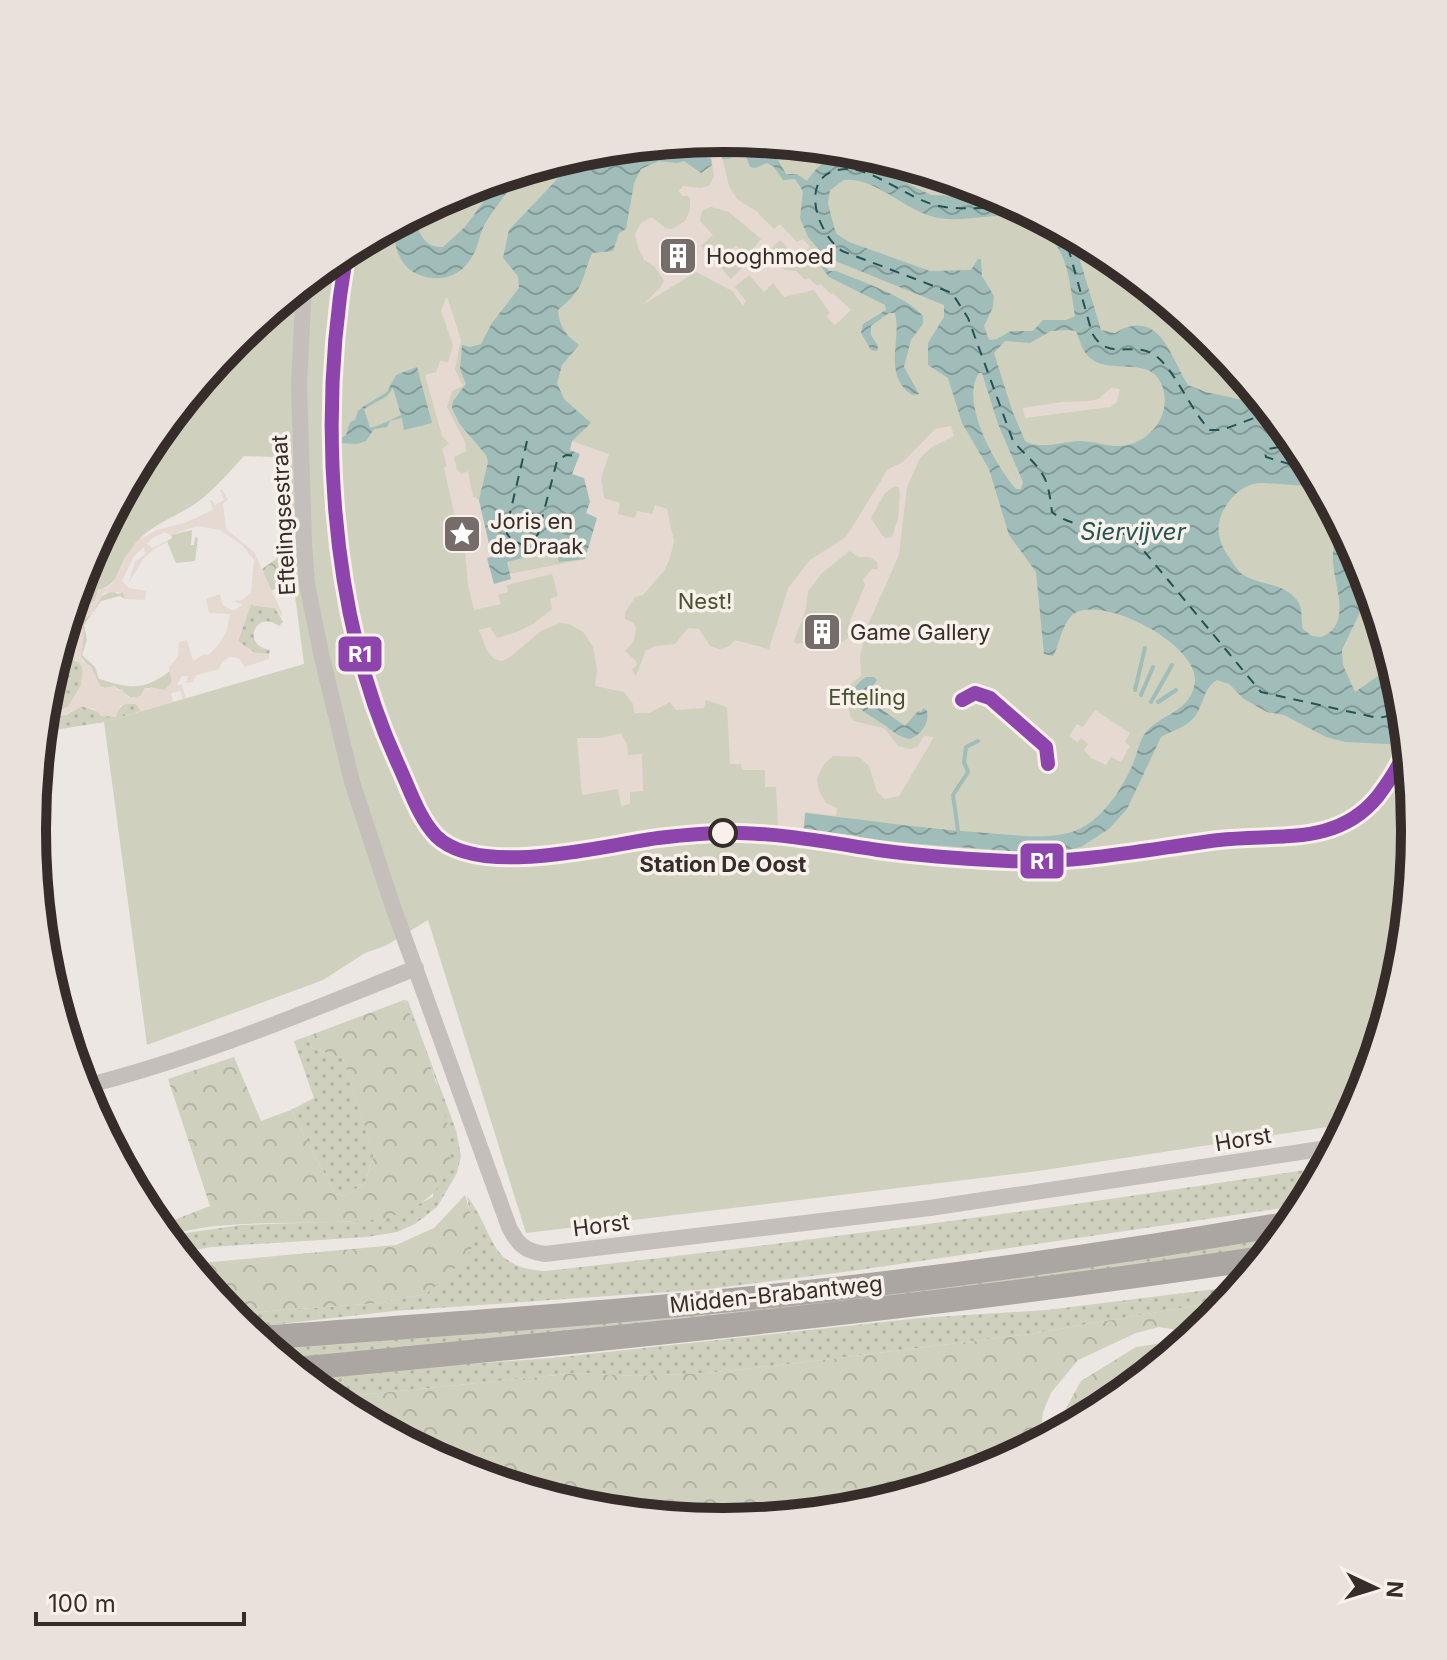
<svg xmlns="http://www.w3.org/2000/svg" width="1447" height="1660" font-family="Inter,sans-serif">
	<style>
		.grass { fill: url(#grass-dots) }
		.forest { fill: url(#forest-crowns) }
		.green { fill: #cfd0be }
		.plaza { fill: #e5d9d1; fill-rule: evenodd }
		.water { fill: url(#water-waves); fill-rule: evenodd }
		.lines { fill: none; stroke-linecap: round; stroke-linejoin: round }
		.stream { stroke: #a0bdba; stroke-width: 4 }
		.ferry { stroke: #235452; stroke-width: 2; stroke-dasharray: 10 8; stroke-linecap: butt }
		.minor { stroke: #c5bfbb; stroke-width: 16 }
		.highway { stroke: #aba6a2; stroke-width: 24 }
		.rail-1-casing { stroke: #f8f1eb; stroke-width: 20 }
		.rail-1 { stroke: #8e44ad; stroke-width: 14 }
		.stop-dot { fill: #f8f1eb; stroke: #362c2a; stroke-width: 4 }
		.labels { text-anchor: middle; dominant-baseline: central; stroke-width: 7; stroke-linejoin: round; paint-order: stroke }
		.poi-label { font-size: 22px; fill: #362c2a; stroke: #f8f1eb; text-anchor: start }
		.street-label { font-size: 22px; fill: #362c2a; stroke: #f8f1eb }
		.park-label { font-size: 22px; fill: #495230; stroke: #f8f1eb }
		.stop-label { font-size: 22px; font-weight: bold; fill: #362c2a; stroke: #f8f1eb }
		.water-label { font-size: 24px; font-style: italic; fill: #235452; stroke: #f8f1eb }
		.rim { fill: none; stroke: #362c2a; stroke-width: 10 }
		.line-badge { stroke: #f8f1eb; stroke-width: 3 }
		.badge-label { font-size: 22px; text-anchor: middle; font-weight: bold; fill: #fff }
	</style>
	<defs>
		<pattern id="grass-dots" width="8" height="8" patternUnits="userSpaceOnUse" patternTransform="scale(2)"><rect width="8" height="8" fill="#cfd0be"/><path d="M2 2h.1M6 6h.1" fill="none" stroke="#b2b3a3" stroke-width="1.8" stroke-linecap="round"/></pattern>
		<pattern id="forest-crowns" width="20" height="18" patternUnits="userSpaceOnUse" patternTransform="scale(2)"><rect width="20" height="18" fill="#cfd0be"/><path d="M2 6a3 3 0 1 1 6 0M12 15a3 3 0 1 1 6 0" fill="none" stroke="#b2b3a3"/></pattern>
		<pattern id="water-waves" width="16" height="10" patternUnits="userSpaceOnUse" patternTransform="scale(2)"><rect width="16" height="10" fill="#a0bdba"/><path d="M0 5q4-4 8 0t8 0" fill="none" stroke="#839a97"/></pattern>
	</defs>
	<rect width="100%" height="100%" fill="#ece7e3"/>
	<!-- grass -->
	<g class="grass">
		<path d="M250,605L275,608L283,622L279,626C255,609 241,646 270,650L269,654L255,653L238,641Z"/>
		<path d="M70,659L81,663C89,685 70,721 44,708C46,688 49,665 70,659Z"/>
		<path d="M125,703L136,704L141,711L104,722L42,732L43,714L66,715L82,706L99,712L117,711Z"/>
		<path d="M404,1000L408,1001L456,1130L461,1156L457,1173L437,1207L415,1224L397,1232L367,1237L211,1247L180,1253L166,1236L241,1225L359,1221L393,1216L433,1197L437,1083Z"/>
		<path d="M308,1036L312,1048L343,1058L374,1154L365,1183L345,1196L335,1194L291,1110L314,1098L294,1041Z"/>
		<path d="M1324,1167L1303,1205L852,1271L709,1289L394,1311L246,1328L231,1314L379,1303L426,1294L470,1214L467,1196C496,1234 487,1268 546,1271C806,1242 1065,1207 1324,1167Z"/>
		<path d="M1281,1236L1270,1249L955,1291L287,1362L266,1345Z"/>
		<path d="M1240,1286L1228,1300L1030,1334L798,1363L707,1373L635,1376L577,1373L331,1398L304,1376L552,1358L920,1318L1047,1310Z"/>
	</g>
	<!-- forest -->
	<g class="forest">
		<path d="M289,550L293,579L271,591L262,569Z"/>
		<path d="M404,1000C422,1045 443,1090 450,1139C455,1179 431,1203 396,1215C376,1222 351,1221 330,1222C277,1224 217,1220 166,1236L158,1226L210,1206L168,1079L234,1057L261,1121L291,1110L335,1194L345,1196L365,1183L374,1155L343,1058L312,1048L308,1036Z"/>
		<path d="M465,1195L477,1237L470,1251L450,1274L426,1294L379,1303L231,1314L190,1264L396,1245L434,1228Z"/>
		<path d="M1228,1300L1212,1319L1196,1333L1159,1327L1136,1333L1078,1360L1051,1393L1043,1412L1040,1441L988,1469L858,1508L789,1515L653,1504H574L458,1469L331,1398L577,1373L635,1376L707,1373L798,1363L1030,1334Z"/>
		<path d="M1170,1342L1181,1345L1107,1405L1058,1432L1059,1421L1081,1381L1136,1347Z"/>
	</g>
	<!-- green -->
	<g class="green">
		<path d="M724,139L859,152L989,191L1108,255L1213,341L1299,446L1363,566L1402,696L1415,830L1402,965L1362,1095L1347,1124L1038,1171L526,1233L428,920L385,946L365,953L323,980L147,1045L104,722L304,664L289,550L287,474L276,457L244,456C230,471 216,488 199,501C179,516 152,523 136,543C122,559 121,585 98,590L95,600L84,611H71L85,565L126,489L154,453L177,411L235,341L340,255L459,191L589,152Z"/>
		<path d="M192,530L191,545H194L195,537L198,538L195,561L176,563L167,541L172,538L171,535Z"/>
		<path d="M112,591L118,594L123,592L125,599L120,596L101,601L84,625L87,640L82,655L95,667L99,679C130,688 142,692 170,671L172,682L165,690L145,688L141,696L131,698L114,686L105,688L100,686L91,669L81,657L82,620L92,614L100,597Z"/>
	</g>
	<!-- plaza -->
	<g class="plaza">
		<path d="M718,139L729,186L737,199L756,211L774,229L780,224L797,242L803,239L810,247L798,259L780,240L759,260L766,268L775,261L785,270L796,271L805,280L809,278L817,286L820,284L831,294L833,293L851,310L835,325L826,316L830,313L814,290L784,297L773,283L764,292L749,275L735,287L746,301L743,306L732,291L696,272L644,304L661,287L664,281L655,267L644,260L637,244L635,234L641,223L652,217L665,228L672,229L685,221L690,210V198L688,196H682L679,191L683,186L701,188L710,185L714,176L708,140ZM711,207L729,212L761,239L747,256L736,245L729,252L743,267L731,279L701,246L713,235L700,221L702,211Z"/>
		<path d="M447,296L461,340L455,369L463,386L452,391L447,407L465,442L466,451L454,457L457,470L462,474L468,471L473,496L479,500L492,557L488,558L510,580L509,574L585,559V513L572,474L579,454L569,450L572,441L609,454L601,478L604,498L620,503L618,514L635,518L637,511L652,514L655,505L667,509L674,541L670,558L664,571L643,595L635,597L625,613V619L634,623L636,628L634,641L625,651L636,661L637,665L632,670L636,676L646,650L655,646L675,644L688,628L699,629L710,646L719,649L728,647L735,640L769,649L788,588L810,560L846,537L888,469L903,462L935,429L951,426L954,436L932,447L920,458L907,487L899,555L867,627L860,656L861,676L846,688L850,716L854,721L884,728L898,746L911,749L917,747L924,736L934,737L899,796L885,799L877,792L869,766L859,757L833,756L824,764L817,778L819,791L826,803L837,808L836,816L806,812L803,829L781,827L778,825L776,787H765V770H742L741,764H730L727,707L706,700L704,708L676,710L670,702L649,713H634L633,704L624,692L595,686L597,670L593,647L583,632L569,624L560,623L541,631L510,657L502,661L494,659L487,651L479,630L490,627L497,638L517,632L533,624L552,609L550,599L558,596L552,574L507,585L508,592L498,595L501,604L474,610L468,585L465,551L472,548L464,515L455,517L444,468L447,466L442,449L449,444L442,436L425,375L436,372L440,361L448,362L453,345L441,311ZM895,486L899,488L900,493L898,519L892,537L886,538L882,535L871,518L885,493ZM850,551L858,557H870L877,562L878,569H872L863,579L865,585L850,621L849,638L826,651L801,643L796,644L794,641L806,609L808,591L822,573Z"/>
		<path d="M1111,388L1120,389L1117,402L1110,407L1025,418L1023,408L1061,402L1089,401L1098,399Z"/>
		<path d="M222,489L228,500L223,503L226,529L254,552L282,613V617L275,608L251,605L238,641L254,653L269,654V659L245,667L239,658L230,657L222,662L219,669L197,675L192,682L186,683L188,676H182L177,685H182L186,699H183L180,691L171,693L173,702L141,711L136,704L131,703L120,706L116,717L101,716L95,709L82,706L60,717L43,714L44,708L56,712L67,708L81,685L83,668L77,660L61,662L53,669L61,647L70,641L68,652L75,649L76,641L67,634L71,611H84L95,600L98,590L107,588L113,583L124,559L137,541L157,530L187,522L213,510L210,501L212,500L215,505L224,500L220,490ZM197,526L220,530L242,545L254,560L251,593L242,600L234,601L242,605L235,610H231L222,604L220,594L206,599L209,613L230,614L227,630L219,644L208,655L204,654L193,661L187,640L179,642L178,656L169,668L172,682L165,690L151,687L148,690L145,687L141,696L131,698L126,696L122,689L117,690L114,686L105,688L100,686L91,666L83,662L81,657L84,635L82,620L92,614L104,593L123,592L125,599L145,600L146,591L129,588L122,581L134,556L144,547L145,554L135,562L128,584L143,559L154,549L168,542L167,541L152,548L147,544L151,539L165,532L171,535Z"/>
		<path d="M1095,710L1130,733L1125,742L1130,746L1121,762L1111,757L1106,765L1091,758L1084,750L1088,744L1081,738L1077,742L1069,736L1077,724L1083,727Z"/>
		<path d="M621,733L627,744L628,755L642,754L643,791L630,792V804L621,806L618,789L582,795L577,738H601Z"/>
	</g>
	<!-- water -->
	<g class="water">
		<path d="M699,141L693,151L711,159L712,165L701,173L684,161L677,163L659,161L641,169L634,183L626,229L619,233L613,251L592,253C580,283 585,288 558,310C560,328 565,334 579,345L562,365L557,383L564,399L591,423L572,441L570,450L580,454L572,474L584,478L590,502L586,513L597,518L585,559L559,562L555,549L507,562L511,579L494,584L487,558L492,557L479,500L488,462L486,455L459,423L452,408L453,401L466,384L460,369L462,345L470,347L481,344L492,323L519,288L518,276L503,258L509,230L581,154Z"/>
		<path d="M743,149L747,150L753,158L769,156L778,160L786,174H797L807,181C818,165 827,158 846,153L931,195L1000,198L1073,237L1101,330L1115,333C1160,307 1169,355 1188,385L1206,392L1265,405L1299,446L1322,490C1311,485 1276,484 1262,483C1249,483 1238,490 1230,500C1214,521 1215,539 1231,560C1234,565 1238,571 1242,574C1260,586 1283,582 1297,600C1304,609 1300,619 1303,629L1312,636L1321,637C1353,625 1334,586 1333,561C1332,548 1337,535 1339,522L1363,566L1402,696L1407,745L1345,742L1326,737L1284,715L1267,712L1244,699L1229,684L1217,680C1203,689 1204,703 1196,715C1188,727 1173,730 1161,737L1127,809L1110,828L1081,847L1051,854L1034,853L858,839V836L804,830L805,813C866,820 926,829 987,833C1015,835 1045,840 1072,832C1100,823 1121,791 1132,766C1137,755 1139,741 1146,732C1162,713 1192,712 1195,681C1198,645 1106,596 1075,613C1062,621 1060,644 1053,656L1044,654L1036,572L1009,535L989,469L962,423L948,378L928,365V343L944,317V305L823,256L824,264L829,271H836C860,281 908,297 923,316V324L911,340L904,367L919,394L912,395C882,375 902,340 895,313H889L871,326V335L878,346L877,351L871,350L861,333L863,324L886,310L885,305L829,277L822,268L820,251L808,237L800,218L803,191L795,179L783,180L774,167L767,163L755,168L750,167L745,154L740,153L729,159H722L720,152ZM844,180C875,177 903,209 934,217C954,222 977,217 997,216C1009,215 1021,220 1032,225C1069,242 1069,281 1075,316L1066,320H1043L1033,331H1011L997,339L989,340L984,326L993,307L994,296L982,276L981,259H978L971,270L930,271L849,242L837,234L834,227L828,203L830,190ZM1067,330L1076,331C1080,341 1082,351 1090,358C1110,375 1149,356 1161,383C1174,412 1152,442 1122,446C1108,447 1094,441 1079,441C1063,442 1039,450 1025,441L1012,410L994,353L1005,341L1030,343L1051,331ZM979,373H982L998,424L1023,482L1021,489H1016C996,466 959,402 979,373ZM1361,610L1370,617L1382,649L1378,676L1355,692L1343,665L1342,650Z"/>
		<path d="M523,172C511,188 497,204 486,222C479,233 479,246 472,257C460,278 438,283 417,274C398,265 394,245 394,226L412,216C420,231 422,248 443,247L465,227L500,179Z"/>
		<path d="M417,367L432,423L404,430L402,418L390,421L387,427L374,429L366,441L357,444L341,443L340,439L346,435L350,422L355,420L358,411L364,406L387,392L396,375ZM393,388L401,415C391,420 381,425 370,428L364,409L387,396Z"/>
		<path d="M866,677H874L877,680L866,695L867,699L905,726L918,711L921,712L923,708L927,711C930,722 921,735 910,739C898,737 893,731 883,724C867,713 834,699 866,677Z"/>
	</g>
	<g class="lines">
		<!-- stream -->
		<g class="stream">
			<path d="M1135,690L1145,648"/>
			<path d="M1141,695L1153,667"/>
			<path d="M1151,702L1172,665"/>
			<path d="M1158,702L1176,690"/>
			<path d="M958,831L953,795L968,772L964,762L966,747L978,741"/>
		</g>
		<!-- ferry -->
		<g class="ferry">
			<path d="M1270,412L1222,430H1210C1191,412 1173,365 1153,354C1130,341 1108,362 1092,333L1068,247C1058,231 1043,219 1025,213C999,203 967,212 939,206C910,200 874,169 848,169C796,169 815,232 842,251L952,293L968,318L1013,441C1022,452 1034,461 1041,472C1049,483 1050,498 1052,512C1075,531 1109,523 1134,539L1261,692L1378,718L1399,714L1403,709"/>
			<path d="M527,441L507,526V534C517,547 529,548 538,534L557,461L566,455L579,456"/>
			<path d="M1297,444L1268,449L1265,453L1266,457L1312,471"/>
		</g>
		<!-- minor -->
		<g class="minor">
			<path d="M304,284L299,385L304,542L307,584L321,653L352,782L392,904L509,1227C518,1245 525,1251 545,1254L930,1208L1334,1147"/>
			<path d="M82,1087C198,1058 306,1012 416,968"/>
		</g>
		<!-- highway -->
		<g class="highway">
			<path d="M258,1338C459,1323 661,1310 861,1286C1005,1269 1148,1248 1291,1223"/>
			<path d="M295,1369C618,1338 941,1306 1262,1258"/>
		</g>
		<!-- rail-1 casing -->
		<g class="rail-1-casing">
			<g id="rail-1">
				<path d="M347,251C318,414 328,612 398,764C409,787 418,817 436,836C479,879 604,845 658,838C685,835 713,832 740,833C786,834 832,843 878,850C921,856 965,859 1008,861C1079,864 1149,849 1219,840C1277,833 1337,847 1378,796C1390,780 1400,765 1407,747"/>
				<path d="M962,700L975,693L990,698L1046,747L1048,764"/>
			</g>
		</g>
		<!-- rail-1 -->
		<use href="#rail-1" class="rail-1"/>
	</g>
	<!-- icons -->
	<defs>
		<g id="building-square" transform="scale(2)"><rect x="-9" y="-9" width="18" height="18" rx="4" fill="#766d6b" stroke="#f8f1eb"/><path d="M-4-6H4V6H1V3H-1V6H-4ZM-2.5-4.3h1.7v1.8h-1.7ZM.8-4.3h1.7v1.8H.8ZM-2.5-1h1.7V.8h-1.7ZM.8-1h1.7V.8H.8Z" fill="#fff"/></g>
		<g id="sight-square" transform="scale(2)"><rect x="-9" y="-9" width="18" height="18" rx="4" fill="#766d6b" stroke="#f8f1eb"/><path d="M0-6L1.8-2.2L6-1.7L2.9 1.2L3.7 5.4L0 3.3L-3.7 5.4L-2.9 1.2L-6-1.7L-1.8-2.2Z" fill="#fff"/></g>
	</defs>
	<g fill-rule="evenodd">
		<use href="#building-square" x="678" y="256"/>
		<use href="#sight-square" x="462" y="534"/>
		<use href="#building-square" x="822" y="632"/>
	</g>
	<!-- markers -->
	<circle class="stop-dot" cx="723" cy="833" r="13"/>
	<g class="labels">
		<!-- poi labels -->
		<g class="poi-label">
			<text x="706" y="256">Hooghmoed</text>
			<text x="490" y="521">Joris en<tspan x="490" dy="25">de Draak</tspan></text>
			<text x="850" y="632">Game Gallery</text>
		</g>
		<!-- street labels -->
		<g class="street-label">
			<text transform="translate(283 515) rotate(-93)">Eftelingsestraat</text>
			<text transform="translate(1243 1139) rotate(-9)">Horst</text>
			<text transform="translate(601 1225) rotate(-7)">Horst</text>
			<text transform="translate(776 1294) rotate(-6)">Midden-Brabantweg</text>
		</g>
		<!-- park labels -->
		<g class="park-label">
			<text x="705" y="601">Nest!</text>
			<text x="867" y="697">Efteling</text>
		</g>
		<!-- stop labels -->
		<g class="stop-label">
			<text x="723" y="864">Station De Oost</text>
		</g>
		<!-- water labels -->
		<g class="water-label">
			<text x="1133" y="531">Siervijver</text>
		</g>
	</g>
	<!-- crop -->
	<path d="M0 0H1447V1660H0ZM723 152H724A677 677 0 0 1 1401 829V831A677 677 0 0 1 724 1508H723A677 677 0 0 1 46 831V829A677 677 0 0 1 723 152Z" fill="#e8e1dc" fill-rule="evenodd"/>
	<path class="rim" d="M723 152H724A677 677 0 0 1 1401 829V831A677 677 0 0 1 724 1508H723A677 677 0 0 1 46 831V829A677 677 0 0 1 723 152Z"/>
	<g class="line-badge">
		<rect x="337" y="635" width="46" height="38" rx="8" fill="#8e44ad"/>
		<rect x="1019" y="842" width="46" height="38" rx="8" fill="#8e44ad"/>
	</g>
	<g class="badge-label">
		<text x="360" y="662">R1</text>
		<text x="1042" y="869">R1</text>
	</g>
	<!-- north arrow -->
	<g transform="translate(1375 1588) rotate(94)" stroke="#f8f1eb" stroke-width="6" paint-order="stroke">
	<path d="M0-6L14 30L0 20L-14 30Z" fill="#362c2a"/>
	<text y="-12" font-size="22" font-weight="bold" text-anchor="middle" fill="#362c2a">N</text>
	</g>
	<!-- scale -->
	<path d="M36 1612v12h208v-12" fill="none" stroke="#362c2a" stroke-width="4"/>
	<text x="48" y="1612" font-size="24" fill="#362c2a" stroke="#f8f1eb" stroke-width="6" paint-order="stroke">100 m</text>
</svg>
